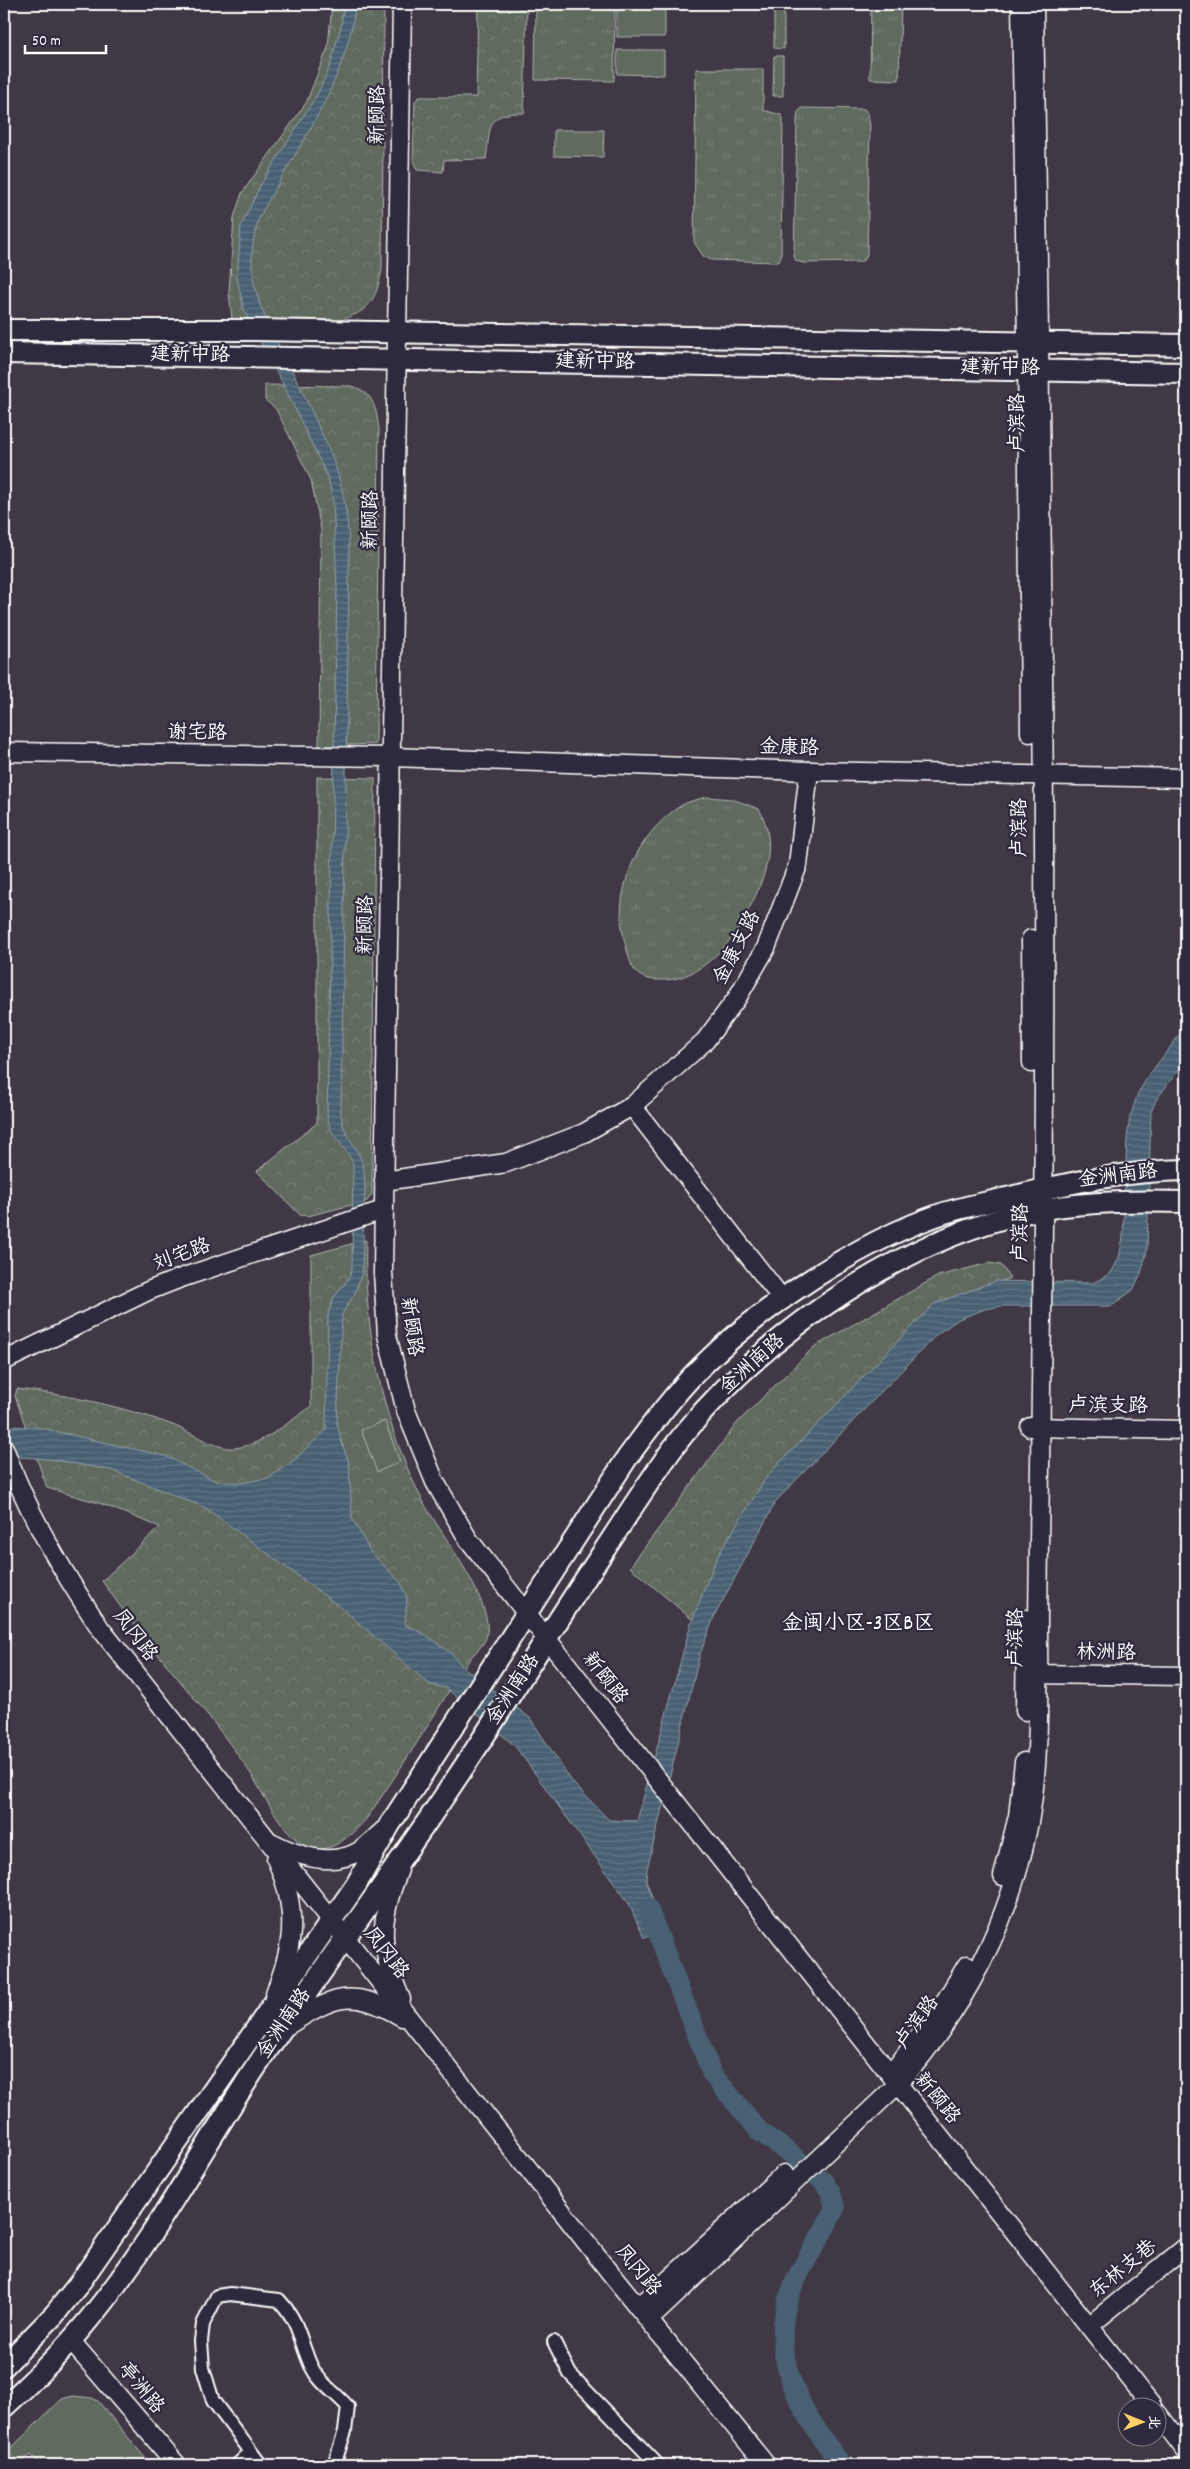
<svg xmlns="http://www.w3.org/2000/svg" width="1190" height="2469" font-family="Dekko,'LXGW WenKai TC',sans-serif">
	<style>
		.grass { fill: url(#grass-tufts); stroke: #b0b4af }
		.forest { fill: url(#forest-crowns); stroke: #b0b4af }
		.garden { fill: #606a5f; stroke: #b0b4af }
		.water { fill: url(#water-rules); stroke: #91a0aa }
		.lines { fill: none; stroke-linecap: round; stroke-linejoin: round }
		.river { stroke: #486072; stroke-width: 20 }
		.street-casing { stroke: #fff; stroke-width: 16 }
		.secondary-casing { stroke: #fff; stroke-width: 21 }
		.primary-casing { stroke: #fff; stroke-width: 24 }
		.street { stroke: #2f2a3d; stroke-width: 12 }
		.secondary { stroke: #2f2a3d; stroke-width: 18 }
		.primary { stroke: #2f2a3d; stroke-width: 20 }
		.labels { text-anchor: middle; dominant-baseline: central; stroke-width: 4.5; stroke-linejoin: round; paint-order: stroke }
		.street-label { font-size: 20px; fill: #fff; stroke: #2f2a3d }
		.neighbourhood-label { font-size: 21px; fill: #fff; stroke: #2f2a3d }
	</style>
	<defs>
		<pattern id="grass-tufts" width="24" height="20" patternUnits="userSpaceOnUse" patternTransform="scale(1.25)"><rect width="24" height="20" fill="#606a5f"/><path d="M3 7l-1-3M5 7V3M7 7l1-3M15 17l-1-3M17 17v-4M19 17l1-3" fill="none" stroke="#788077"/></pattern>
		<pattern id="forest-crowns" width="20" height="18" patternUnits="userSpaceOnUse" patternTransform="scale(1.25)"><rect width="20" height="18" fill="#606a5f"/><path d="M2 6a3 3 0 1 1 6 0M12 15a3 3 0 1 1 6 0" fill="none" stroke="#788077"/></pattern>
		<pattern id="water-rules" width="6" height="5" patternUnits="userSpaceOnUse" patternTransform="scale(1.25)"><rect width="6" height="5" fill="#486072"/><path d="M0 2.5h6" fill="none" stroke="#637887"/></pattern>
	</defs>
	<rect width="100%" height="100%" fill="#403845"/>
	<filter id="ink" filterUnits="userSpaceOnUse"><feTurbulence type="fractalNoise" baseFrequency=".02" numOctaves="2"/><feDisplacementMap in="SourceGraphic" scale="10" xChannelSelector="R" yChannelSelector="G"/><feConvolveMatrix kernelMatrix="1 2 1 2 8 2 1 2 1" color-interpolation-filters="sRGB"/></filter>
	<g filter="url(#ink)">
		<!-- grass -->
		<g class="grass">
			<path d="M536,4H615L614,81L535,80Z"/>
			<path d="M871,4H901L899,80L870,79Z"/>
			<path d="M774,9H784V49L774,48Z"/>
			<path d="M774,56H783V96H773Z"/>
			<path d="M696,69H763V110L781,115L783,118L781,257L779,262L711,260L703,256L694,242Z"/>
			<path d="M802,108L864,109L868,113L870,127L867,254L865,259L860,262L803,263L796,261L794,255L797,119L798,112Z"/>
			<path d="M707,797L732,799L759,809C778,843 766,876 749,909C734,941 701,980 663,980C654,980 646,980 638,974C630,967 628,953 625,943C611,892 637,833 682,805C689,801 699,799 707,797Z"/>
		</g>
		<!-- forest -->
		<g class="forest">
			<path d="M332,4H384L382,270C375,302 370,311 338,321L232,319L229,292L234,217L242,193L306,103L328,47Z"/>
			<path d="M478,4H527L524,113C484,112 491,129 486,159L444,160L443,172L417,170L413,161L415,101L419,97H476Z"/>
			<path d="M265,385L351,386C374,392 376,408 379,429L376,744L319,746L321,530L311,480L276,409L265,400Z"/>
			<path d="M317,777L375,778L372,1194L367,1201L308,1216L300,1215L257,1171L317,1123Z"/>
			<path d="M366,1240C363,1329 383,1428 426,1507C443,1536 497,1607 486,1638C484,1644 477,1651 472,1656C464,1668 454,1681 447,1694C422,1736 395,1777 367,1818C354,1833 331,1855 310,1848C285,1839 264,1795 251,1774C206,1706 148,1648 102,1581L160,1527L99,1503L47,1488L15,1396L17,1389C65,1394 125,1407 170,1424C187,1430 214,1448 230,1448C261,1448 287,1422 311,1407V1255Z"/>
			<path d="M989,1263L1001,1265L1010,1278L935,1306L826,1423L694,1621L630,1567L737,1423L814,1347L938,1276Z"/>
		</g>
		<!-- garden -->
		<g class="garden">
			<rect x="617" y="4" width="48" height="33"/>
			<path d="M617,50H664V75L617,74Z"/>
			<path d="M554,130H604L603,157L554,156Z"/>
			<path d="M385,1421L400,1462L377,1472L361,1430Z"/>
			<path d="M73,2396L92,2398L98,2401L151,2465H40L31,2455L19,2464L8,2451L62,2399Z"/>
		</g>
		<!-- water -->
		<path class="water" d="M344,4H356C344,89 299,143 260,216C238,278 265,319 293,372C306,398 318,425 330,452C346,491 350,530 349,572L341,1114C342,1132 353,1141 360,1157C364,1165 364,1174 365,1184L362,1273L354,1295L342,1314L337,1423L341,1440L349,1463L352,1518L370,1551L401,1583L407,1598L405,1625L423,1633L450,1652L463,1667L530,1718L573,1783L609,1820L637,1821L691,1623L717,1557L767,1476L934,1304L995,1281L1093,1283L1111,1273L1119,1258L1123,1237L1127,1138L1130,1117L1138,1093L1149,1075L1186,1026V1060L1156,1100L1151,1112L1147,1251L1141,1273L1133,1290L1111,1306H1003L985,1309L959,1319L937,1334L776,1501L714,1617L700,1654L647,1869L646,1880L664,1931L644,1938L628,1902L515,1746L446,1688L430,1685L344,1610L206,1508L111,1470L49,1459L4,1456V1426L36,1427L165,1456L216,1481L241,1483L269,1478L294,1460L326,1430L328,1315L334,1297L349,1278L352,1268L353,1164C347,1146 329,1137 327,1116L337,587L333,500L328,478L285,388L244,310L237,278L241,226L261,184L318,93L330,66L341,26Z"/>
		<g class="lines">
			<!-- river -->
			<path class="river" d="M648,1908L712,2074L760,2132L790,2153L824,2182L831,2193L835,2208C820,2242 792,2275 785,2312C773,2369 809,2423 842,2465"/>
			<!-- street casing -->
			<g class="street-casing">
				<g id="street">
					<path d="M554,2342L570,2374L658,2465"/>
					<path d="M237,2465L251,2452"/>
					<path d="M261,2465L213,2401L203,2368L201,2341L203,2324L217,2296L230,2294L279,2300C300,2323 299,2339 311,2366C319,2383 336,2393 348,2407L345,2431L334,2465"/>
				</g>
			</g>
			<!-- secondary casing -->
			<g class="secondary-casing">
				<g id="secondary">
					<path d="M402,4L383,1272L387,1335L406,1411L435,1482L468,1539L1152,2406"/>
					<path d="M1021,4L1027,342L1030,733"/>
					<path d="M4,752L391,757L809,771L1186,778"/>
					<path d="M1031,939L1032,1063"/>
					<path d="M632,1106L783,1300"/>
					<path d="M384,1181L506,1163L584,1133L632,1106L705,1041L737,998L766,948L798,865L809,771"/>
					<path d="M4,1361L148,1291L181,1278L383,1210"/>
					<path d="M1030,1427L1186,1430"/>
					<path d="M4,1448C27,1512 62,1571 100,1628L613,2276L766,2465"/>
					<path d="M1027,1674L1186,1676"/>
					<path d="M1025,1711L1026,1619"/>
					<path d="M273,1843C300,1857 333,1868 361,1850C369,1844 377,1836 384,1830"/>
					<path d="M399,1870C378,1922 379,1948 401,1999"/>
					<path d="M1003,1876L1018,1816L1024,1762"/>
					<path d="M275,1993C295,1944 298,1908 276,1859"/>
					<path d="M285,2027C333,1997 350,1986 402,2017"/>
					<path d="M892,2073L941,2008L967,1965"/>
					<path d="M639,2307L784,2174"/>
					<path d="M649,2320L897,2085C964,2011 1011,1920 1029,1822C1041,1757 1038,1687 1038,1620C1039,1518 1040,1415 1042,1312C1048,876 1041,440 1034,4"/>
					<path d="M1089,2326L1186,2247"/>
					<path d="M71,2341L177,2465"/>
					<path d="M1158,2414L1186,2451"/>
				</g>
			</g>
			<!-- primary casing -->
			<g class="primary-casing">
				<g id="primary">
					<path d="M4,330H254L1186,345"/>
					<path d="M4,353L1186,373"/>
					<path d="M4,2366L54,2315L78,2285L356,1885L389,1826L627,1458C650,1427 673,1395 701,1367C763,1305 858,1243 941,1214C965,1206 991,1202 1015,1196C1072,1182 1127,1171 1186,1170"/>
					<path d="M4,2407C35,2379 64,2350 90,2318C154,2241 201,2150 256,2067C335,1949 421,1836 497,1716C532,1661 567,1606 603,1552C629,1513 654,1472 683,1435C768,1331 911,1232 1045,1209C1091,1201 1140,1201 1186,1202"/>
				</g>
			</g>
			<!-- street -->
			<use href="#street" class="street"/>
			<!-- secondary -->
			<use href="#secondary" class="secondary"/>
			<!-- primary -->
			<use href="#primary" class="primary"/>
		</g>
	</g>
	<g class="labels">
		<!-- street labels -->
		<g class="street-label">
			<text transform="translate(379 115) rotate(-89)">新颐路</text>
			<text transform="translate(190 356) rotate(1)">建新中路</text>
			<text transform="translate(595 363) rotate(1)">建新中路</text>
			<text transform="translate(1000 369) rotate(1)">建新中路</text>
			<text transform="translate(1019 423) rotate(-90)">卢滨路</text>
			<text transform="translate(372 520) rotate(-89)">新颐路</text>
			<text transform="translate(197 734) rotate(1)">谢宅路</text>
			<text transform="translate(789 749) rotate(2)">金康路</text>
			<text transform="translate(1021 828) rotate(-90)">卢滨路</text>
			<text transform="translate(367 925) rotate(-89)">新颐路</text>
			<text transform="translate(738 948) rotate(-63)">金康支路</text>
			<text transform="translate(1118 1177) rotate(-7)">金洲南路</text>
			<text transform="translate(1022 1233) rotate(-89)">卢滨路</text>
			<text transform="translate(182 1256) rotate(-20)">刘宅路</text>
			<text transform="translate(410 1327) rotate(82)">新颐路</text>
			<text transform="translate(753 1365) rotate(-42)">金洲南路</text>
			<text transform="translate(1108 1407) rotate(1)">卢滨支路</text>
			<text transform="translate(134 1636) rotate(53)">凤冈路</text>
			<text transform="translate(1017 1638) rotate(-89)">卢滨路</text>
			<text transform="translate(1106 1654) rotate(1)">林洲路</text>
			<text transform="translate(604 1679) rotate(52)">新颐路</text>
			<text transform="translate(514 1690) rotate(-57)">金洲南路</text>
			<text transform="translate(385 1954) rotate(52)">凤冈路</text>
			<text transform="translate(918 2023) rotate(-54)">卢滨路</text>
			<text transform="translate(285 2024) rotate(-56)">金洲南路</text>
			<text transform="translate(936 2099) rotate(51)">新颐路</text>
			<text transform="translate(1124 2270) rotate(-39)">东林支巷</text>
			<text transform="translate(637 2271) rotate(51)">凤冈路</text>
			<text transform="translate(140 2389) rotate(50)">亭洲路</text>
		</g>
		<!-- neighbourhood labels -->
		<g class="neighbourhood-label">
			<text x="858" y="1625">金闽小区-3区B区</text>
		</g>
	</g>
	<!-- margin -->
	<rect width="1190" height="2469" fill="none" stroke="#2f2a3d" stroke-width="20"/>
	<rect x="10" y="10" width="1170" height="2449" fill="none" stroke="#fff" stroke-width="2" filter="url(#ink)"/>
	<!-- north arrow -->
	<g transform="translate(1142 2422) rotate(91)"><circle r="24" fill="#2f2a3d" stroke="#827f8b"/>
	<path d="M0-4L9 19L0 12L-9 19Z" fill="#ffd166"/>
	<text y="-8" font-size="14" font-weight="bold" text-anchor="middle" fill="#ffffff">北</text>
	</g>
	<!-- scale -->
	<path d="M25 45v8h81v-8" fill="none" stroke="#ffffff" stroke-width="2.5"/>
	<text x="32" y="45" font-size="15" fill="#ffffff" stroke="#2f2a3d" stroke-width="4" paint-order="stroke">50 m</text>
</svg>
